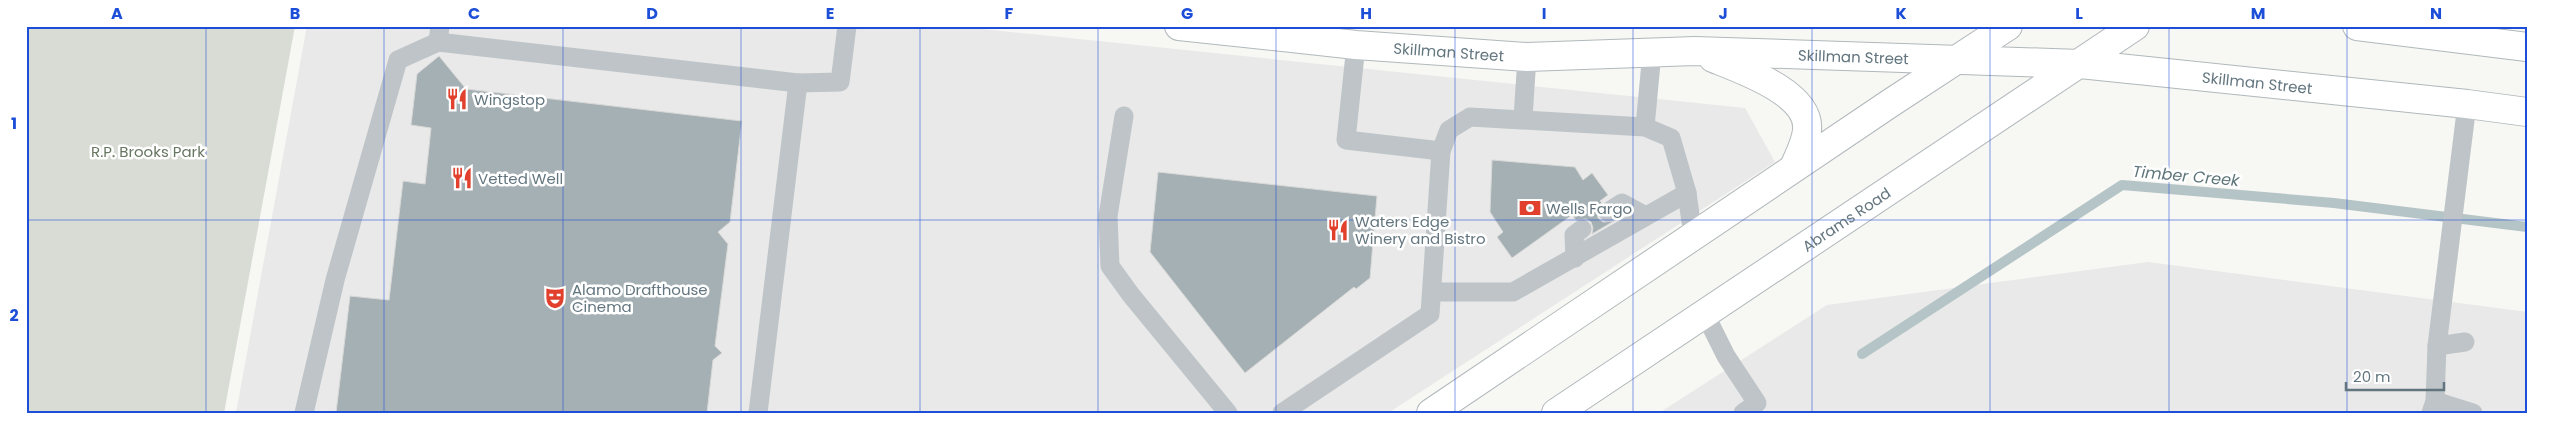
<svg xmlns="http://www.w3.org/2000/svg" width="2553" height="439" font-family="Poppins,sans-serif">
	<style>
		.built { fill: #e8e9e8 }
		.green { fill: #d8dcd4 }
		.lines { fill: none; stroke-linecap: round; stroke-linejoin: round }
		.stream { stroke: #b5c4c6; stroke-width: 10 }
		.building { fill: #a5b0b4; stroke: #d9d9d7 }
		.secondary-casing { stroke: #b1b8bb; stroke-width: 30 }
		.lane { stroke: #bec4c7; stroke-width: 19 }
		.secondary { stroke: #fff; stroke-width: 28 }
		.grid { fill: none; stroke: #1d4ed8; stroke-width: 1; stroke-opacity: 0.55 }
		.labels { text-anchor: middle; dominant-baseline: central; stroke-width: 5; stroke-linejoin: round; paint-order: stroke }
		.street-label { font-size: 15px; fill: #63767f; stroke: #fff }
		.poi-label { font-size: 15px; fill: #63767f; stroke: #fff; text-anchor: start }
		.park-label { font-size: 15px; fill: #687762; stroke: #fff }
		.water-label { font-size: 16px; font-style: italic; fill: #5e767a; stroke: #fff }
		.neatline { fill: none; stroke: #1d4ed8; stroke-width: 2 }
		.grid-label { font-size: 16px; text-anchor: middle; font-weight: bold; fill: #1d4ed8 }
	</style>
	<rect width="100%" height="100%" fill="#f7f7f4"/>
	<!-- built -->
	<g class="built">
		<path d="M307,26H952L1745,108L1775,162L1388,413H236Z"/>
		<path d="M2148,262L2527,312V413H1659L1827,305Z"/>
	</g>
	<!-- green -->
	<path class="green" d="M26,26H295L224,413H26Z"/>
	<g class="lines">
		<!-- stream -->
		<path class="stream" d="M1862,354L2122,185L2334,203L2527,227"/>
	</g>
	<!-- building -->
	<g class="building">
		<path d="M439,56L466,89L742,121L730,222L718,232L728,244L715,346L722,353L713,360L707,413H336L350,296L389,300L403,181L425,184L431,128L411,125L417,74Z"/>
		<path d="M1492,160L1575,167L1583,180L1592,173L1608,195L1600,201L1602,203L1597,212L1598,218L1603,222L1614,221L1592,234L1593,228L1591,222L1586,219L1576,220L1572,215L1512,258L1497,237L1503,232L1490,212Z"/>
		<path d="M1158,172L1377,196L1370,278L1356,289L1354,287L1245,373L1150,252Z"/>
	</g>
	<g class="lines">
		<!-- secondary casing -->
		<g class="secondary-casing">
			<g id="secondary">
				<path id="s1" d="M1179,26L1356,45L1527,57L1695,51L2080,64L2467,104L2527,112"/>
				<path d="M2357,26L2527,47"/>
				<path d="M1713,58C1740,69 1811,93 1807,130C1806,142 1799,156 1794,167"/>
				<path d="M1431,413L1889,104L2008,26"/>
				<path id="s2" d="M1556,413L2135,26"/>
			</g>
		</g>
		<!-- lane -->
		<g class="lane">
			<path d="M440,26L438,42L798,83L840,82L847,26"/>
			<path d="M1124,116L1108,216L1110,266L1131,295L1228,413"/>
			<path d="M1523,118L1527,57"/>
			<path d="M1645,127L1652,52"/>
			<path d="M1441,151L1449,130L1470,117L1645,127L1671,138L1687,193L1693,236"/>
			<path d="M1608,212L1622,203L1646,216"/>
			<path d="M1575,258L1574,235L1582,229"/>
			<path d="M1433,292H1513L1687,193"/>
			<path d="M1705,314L1726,356L1757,403L1743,413"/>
			<path d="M2437,346L2465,342"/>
			<path d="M2435,401L2473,413"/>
			<path d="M304,413L335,280L398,60L438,42"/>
			<path d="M758,413L798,83"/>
			<path d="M1282,413L1430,314L1441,151L1346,140L1356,45"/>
			<path d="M2431,413L2435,401L2437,346L2467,104"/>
		</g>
		<!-- secondary -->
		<use href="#secondary" class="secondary"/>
	</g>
	<!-- grid -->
	<path class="grid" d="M206,26V413M384,26V413M563,26V413M741,26V413M920,26V413M1098,26V413M1276,26V413M1455,26V413M1633,26V413M1812,26V413M1990,26V413M2169,26V413M2347,26V413M26,220H2527"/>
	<!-- icons -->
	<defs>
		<g id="restaurant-bare" transform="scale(1.725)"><path d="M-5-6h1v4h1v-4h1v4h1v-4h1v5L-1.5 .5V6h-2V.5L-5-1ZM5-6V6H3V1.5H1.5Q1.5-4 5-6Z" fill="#e0402c" stroke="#fff" stroke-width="2.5" paint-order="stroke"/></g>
		<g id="bank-bare" transform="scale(1.725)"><path d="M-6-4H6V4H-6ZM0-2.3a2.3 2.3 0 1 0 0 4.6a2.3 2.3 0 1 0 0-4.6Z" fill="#e0402c" stroke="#fff" stroke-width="2.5" paint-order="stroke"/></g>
		<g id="theatre-bare" transform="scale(1.725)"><path d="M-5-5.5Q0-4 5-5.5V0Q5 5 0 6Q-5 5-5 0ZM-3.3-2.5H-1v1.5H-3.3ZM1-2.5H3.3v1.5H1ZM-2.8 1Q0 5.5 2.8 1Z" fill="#e0402c" stroke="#fff" stroke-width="2.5" paint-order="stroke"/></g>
	</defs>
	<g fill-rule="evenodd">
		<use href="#restaurant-bare" x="457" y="99"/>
		<use href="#restaurant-bare" x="462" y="178"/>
		<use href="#bank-bare" x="1530" y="208"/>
		<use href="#restaurant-bare" x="1338" y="230"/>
		<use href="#theatre-bare" x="555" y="298"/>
	</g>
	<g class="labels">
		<!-- street labels -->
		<g class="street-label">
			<text stroke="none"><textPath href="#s1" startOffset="271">Skillman Street</textPath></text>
			<text stroke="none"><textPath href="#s1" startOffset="676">Skillman Street</textPath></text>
			<text stroke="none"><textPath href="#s1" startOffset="1081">Skillman Street</textPath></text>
			<text stroke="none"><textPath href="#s2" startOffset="349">Abrams Road</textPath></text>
		</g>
		<!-- poi labels -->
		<g class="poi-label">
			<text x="474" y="99">Wingstop</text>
			<text x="478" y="178">Vetted Well</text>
			<text x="1546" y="208">Wells Fargo</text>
			<text x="1355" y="221">Waters Edge<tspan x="1355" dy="17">Winery and Bistro</tspan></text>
			<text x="572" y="289">Alamo Drafthouse<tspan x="572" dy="17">Cinema</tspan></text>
		</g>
		<!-- park labels -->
		<g class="park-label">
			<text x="148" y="151">R.P. Brooks Park</text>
		</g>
		<!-- water labels -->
		<g class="water-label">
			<text transform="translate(2186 176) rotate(5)">Timber Creek</text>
		</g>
	</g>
	<!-- border -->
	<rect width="2553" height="439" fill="none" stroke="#ffffff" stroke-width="55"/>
	<!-- scale -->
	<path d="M2346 382v8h98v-8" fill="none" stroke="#63767f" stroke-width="2.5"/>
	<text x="2353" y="382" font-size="15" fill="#63767f" stroke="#ffffff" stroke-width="4" paint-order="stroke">20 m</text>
	<rect x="28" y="28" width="2498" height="384" class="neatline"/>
	<g class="grid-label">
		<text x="117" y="19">A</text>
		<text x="295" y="19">B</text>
		<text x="474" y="19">C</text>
		<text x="652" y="19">D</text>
		<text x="830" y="19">E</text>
		<text x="1009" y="19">F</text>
		<text x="1187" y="19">G</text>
		<text x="1366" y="19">H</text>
		<text x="1544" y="19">I</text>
		<text x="1723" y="19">J</text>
		<text x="1901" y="19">K</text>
		<text x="2079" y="19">L</text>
		<text x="2258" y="19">M</text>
		<text x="2436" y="19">N</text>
		<text x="14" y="129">1</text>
		<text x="14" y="321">2</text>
	</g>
</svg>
